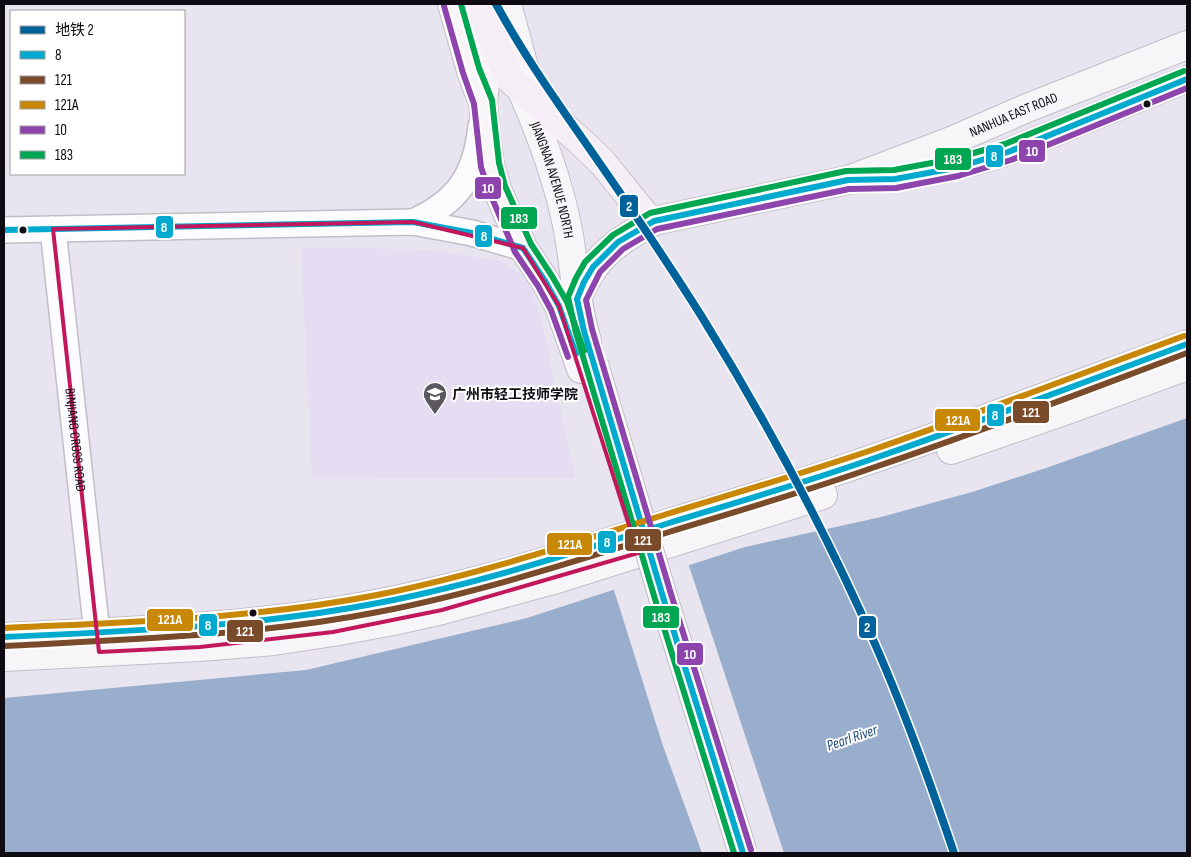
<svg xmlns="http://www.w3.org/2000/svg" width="1191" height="857" font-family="'Sofia Sans Condensed','Noto Sans SC',sans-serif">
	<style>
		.built { fill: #e5def2 }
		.water { fill: #98aecc }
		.pier { fill: #e9e5f0 }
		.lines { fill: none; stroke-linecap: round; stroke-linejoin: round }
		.tertiary-casing { stroke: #c2bec7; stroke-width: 28 }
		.secondary-casing { stroke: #c2bec7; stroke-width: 30 }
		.primary-casing { stroke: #c7c5ca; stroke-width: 30 }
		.tertiary { stroke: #fcfbfd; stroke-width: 25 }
		.secondary { stroke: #f8f5f9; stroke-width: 28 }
		.primary { stroke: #f5eef6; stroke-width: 28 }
		.secondary-bridge-casing { stroke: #c2bec7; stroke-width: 30; stroke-linecap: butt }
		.secondary-bridge { stroke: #f8f5f9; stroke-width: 28 }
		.bus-1-casing { stroke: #fff; stroke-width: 10 }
		.bus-2-casing { stroke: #fff; stroke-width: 10 }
		.bus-3-casing { stroke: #fff; stroke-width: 10 }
		.bus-4-casing { stroke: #fff; stroke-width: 10 }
		.bus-5-casing { stroke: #fff; stroke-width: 10 }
		.bus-1 { stroke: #00a9ce; stroke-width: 6 }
		.bus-2 { stroke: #7a4b2a; stroke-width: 6 }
		.bus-3 { stroke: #c88704; stroke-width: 6 }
		.bus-4 { stroke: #8e44ad; stroke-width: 6 }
		.bus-5 { stroke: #00a651; stroke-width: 6 }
		.metro-1-casing { stroke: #fff; stroke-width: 11 }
		.metro-1 { stroke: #00629b; stroke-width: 8 }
		.marked { fill: none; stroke: #c2185b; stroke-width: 4; stroke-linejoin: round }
		.bus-dot { fill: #0e0b12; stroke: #fff; stroke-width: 2 }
		.labels { text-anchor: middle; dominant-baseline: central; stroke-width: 4; stroke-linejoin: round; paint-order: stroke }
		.street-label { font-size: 14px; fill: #0e0b12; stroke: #fff }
		.poi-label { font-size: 14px; font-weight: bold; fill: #0e0b12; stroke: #fff; text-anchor: start }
		.water-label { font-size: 15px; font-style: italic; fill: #1a487a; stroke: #fff }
		.line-badge { stroke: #fff; stroke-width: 2 }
		.badge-label { font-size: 14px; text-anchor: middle; font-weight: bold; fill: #fff }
	</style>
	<rect width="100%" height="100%" fill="#e9e5f0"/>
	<!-- built -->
	<path class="built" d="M301,248L418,249L499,260L528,279L541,318L575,478L312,479Z"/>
	<!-- water -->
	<path class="water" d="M1187,418V853H4V698L306,670L527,618L745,547L881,517L972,492L1046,468Z"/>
	<!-- pier -->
	<path class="pier" d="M688,563L784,853H702L663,746L613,587Z"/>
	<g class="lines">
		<!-- tertiary casing -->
		<g class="tertiary-casing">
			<g id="tertiary">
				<path d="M856,180C910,179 956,169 1008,152L1187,79"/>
				<path d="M413,222C458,202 476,175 481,126"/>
				<path id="s1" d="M53,229L99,652"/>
				<path d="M4,230L413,222L472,233L523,248"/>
			</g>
		</g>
		<!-- secondary casing -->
		<g class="secondary-casing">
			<g id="secondary">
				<path d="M452,4L471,71L480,95"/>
				<path d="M507,4L527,78L530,98"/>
				<path d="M480,25L486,55L487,67L483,102L486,136L490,165L497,189L523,248L545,281L559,306L581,369"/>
				<path id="s2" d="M519,84C539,129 557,176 567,225C575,263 575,303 587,341"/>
				<path id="s3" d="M848,180L951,141L1027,108L1187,45"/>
				<path d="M577,299C594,256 615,243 654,221"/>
				<path d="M951,450L1067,410L1187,366"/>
				<path d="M4,637C114,631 226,629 335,611C449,593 559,558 669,523C722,507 775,491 828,474C949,434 1068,388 1187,344"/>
				<path d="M4,657L200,647L274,641L333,632L393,621L442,610L557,579L823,495"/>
			</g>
		</g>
		<!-- primary casing -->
		<g class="primary-casing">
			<path id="primary" d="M480,4L501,60L511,80L581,142L602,162L644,214L654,221L848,180"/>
		</g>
		<!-- tertiary -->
		<use href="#tertiary" class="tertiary"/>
		<!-- secondary -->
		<use href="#secondary" class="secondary"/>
		<!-- primary -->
		<use href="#primary" class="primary"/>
		<!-- secondary-bridge casing -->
		<g class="secondary-bridge-casing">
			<path id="secondary-bridge" d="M594,364L663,597L743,853"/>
		</g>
		<!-- secondary-bridge -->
		<use href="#secondary-bridge" class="secondary-bridge"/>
		<!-- bus-1 casing -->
		<g class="bus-1-casing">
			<g id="bus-1">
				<path d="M4,230L413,222L472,233L523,248L545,281L559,306L576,354"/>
				<path d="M4,637C129,631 255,627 378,603C477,584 573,553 669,523C738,502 807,482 875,458C979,422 1083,383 1187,344"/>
				<path d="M743,853L663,597L584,331L577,299L584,282L593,267L618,242L654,221L848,180L895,179L955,168L1008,152L1187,79"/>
			</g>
		</g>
		<!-- bus-2 casing -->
		<g class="bus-2-casing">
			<path id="bus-2" d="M4,646C130,639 255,636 378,612C477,593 573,562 669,532C738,511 807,491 875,467C980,432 1083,392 1187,353"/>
		</g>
		<!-- bus-3 casing -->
		<g class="bus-3-casing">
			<path id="bus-3" d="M4,628C128,622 254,619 377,595C476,575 571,544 667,514C736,493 804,473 872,450C977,414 1080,374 1184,336"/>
		</g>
		<!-- bus-4 casing -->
		<g class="bus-4-casing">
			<g id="bus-4">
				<path d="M444,6L463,73L474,104L481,167L489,191L515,252L538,286L551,310L568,357"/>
				<path d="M751,850L671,594L592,329L586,300L600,272L623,249L657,229L849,189L896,188L958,176L1011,160L1187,88"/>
			</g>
		</g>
		<!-- bus-5 casing -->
		<g class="bus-5-casing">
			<g id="bus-5">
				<path d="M461,4L479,68L492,100L499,163L505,186L531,244L552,276L567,302L584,351"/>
				<path d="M734,853L655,599L576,333L568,297L576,278L585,262L613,235L650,213L846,171L894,170L953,159L1005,144L1184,71"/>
			</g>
		</g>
		<!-- bus-1 -->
		<use href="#bus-1" class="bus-1"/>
		<!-- bus-2 -->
		<use href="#bus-2" class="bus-2"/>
		<!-- bus-3 -->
		<use href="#bus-3" class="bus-3"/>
		<!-- bus-4 -->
		<use href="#bus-4" class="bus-4"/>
		<!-- bus-5 -->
		<use href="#bus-5" class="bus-5"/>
		<!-- metro-1 casing -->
		<g class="metro-1-casing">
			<path id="metro-1" d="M496,4C521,50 550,92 580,135C622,195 663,255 702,317C767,422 825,530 875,644C905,712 930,782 954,853"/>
		</g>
		<!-- metro-1 -->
		<use href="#metro-1" class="metro-1"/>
	</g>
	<!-- marked area -->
	<path class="marked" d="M413,222L523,248L559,306L638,553L442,610L333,632L200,647L99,652L53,229Z"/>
	<!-- icons -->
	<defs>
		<g id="school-pin" transform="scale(1.25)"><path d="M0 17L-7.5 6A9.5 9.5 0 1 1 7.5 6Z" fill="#5b5760" stroke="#fff"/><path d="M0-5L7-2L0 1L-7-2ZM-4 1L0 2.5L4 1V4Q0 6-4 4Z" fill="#fff"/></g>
	</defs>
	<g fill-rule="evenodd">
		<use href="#school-pin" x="435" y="394"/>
	</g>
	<!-- markers -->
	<g class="bus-dot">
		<circle cx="1147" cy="104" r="4.5"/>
		<circle cx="23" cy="230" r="4.5"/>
		<circle cx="253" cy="613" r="4.5"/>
	</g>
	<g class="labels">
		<!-- street labels -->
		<g class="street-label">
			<text stroke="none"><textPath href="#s3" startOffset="178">NANHUA EAST ROAD</textPath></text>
			<text stroke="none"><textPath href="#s2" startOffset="102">JIANGNAN AVENUE NORTH</textPath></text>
			<text stroke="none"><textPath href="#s1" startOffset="212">BINJIANG CROSS ROAD</textPath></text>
		</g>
		<!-- poi labels -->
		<g class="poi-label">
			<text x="452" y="394">广州市轻工技师学院</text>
		</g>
		<!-- water labels -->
		<g class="water-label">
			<text transform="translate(852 738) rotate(-19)">Pearl River</text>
		</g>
	</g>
	<g class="line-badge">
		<rect x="1018" y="139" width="28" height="24" rx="5" fill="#8e44ad"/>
		<rect x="985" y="144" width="19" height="24" rx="5" fill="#00a9ce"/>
		<rect x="934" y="147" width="38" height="24" rx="5" fill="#00a651"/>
		<rect x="474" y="176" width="28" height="24" rx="5" fill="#8e44ad"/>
		<rect x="619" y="194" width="20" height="24" rx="5" fill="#00629b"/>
		<rect x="500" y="206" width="38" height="24" rx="5" fill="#00a651"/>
		<rect x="155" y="215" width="19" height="24" rx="5" fill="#00a9ce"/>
		<rect x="474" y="224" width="19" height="24" rx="5" fill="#00a9ce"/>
		<rect x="1012" y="400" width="38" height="24" rx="5" fill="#7a4b2a"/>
		<rect x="986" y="403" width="19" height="24" rx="5" fill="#00a9ce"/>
		<rect x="934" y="408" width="47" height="24" rx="5" fill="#c88704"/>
		<rect x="624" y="528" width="38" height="24" rx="5" fill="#7a4b2a"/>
		<rect x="597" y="530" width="20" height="24" rx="5" fill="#00a9ce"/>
		<rect x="546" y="532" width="47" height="24" rx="5" fill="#c88704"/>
		<rect x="642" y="605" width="38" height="24" rx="5" fill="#00a651"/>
		<rect x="146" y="608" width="48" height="24" rx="5" fill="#c88704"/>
		<rect x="198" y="613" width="20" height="24" rx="5" fill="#00a9ce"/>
		<rect x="858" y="615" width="19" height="24" rx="5" fill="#00629b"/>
		<rect x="226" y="619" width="38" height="24" rx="5" fill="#7a4b2a"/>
		<rect x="676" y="642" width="28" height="24" rx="5" fill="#8e44ad"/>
	</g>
	<g class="badge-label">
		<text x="1032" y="156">10</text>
		<text x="994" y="161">8</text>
		<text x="953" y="164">183</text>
		<text x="488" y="193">10</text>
		<text x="629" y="211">2</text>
		<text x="519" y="223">183</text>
		<text x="164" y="232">8</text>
		<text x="484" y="241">8</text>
		<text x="1031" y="417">121</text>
		<text x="995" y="420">8</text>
		<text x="958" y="425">121A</text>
		<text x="643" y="545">121</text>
		<text x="607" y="547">8</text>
		<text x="570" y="549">121A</text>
		<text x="661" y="622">183</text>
		<text x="170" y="624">121A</text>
		<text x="208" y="630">8</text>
		<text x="867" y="632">2</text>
		<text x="245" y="636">121</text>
		<text x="690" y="659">10</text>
	</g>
	<!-- border -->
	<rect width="1191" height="857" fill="none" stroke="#0e0b12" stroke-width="10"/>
	<!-- legend -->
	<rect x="10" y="10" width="175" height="165" fill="#ffffff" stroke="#9f9da0"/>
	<rect x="20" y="26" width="25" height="8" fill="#00629b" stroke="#9f9da0"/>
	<text x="55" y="35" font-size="15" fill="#0e0b12">地铁 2</text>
	<rect x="20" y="51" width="25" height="8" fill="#00a9ce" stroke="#9f9da0"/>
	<text x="55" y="60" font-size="15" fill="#0e0b12">8</text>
	<rect x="20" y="76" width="25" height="8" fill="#7a4b2a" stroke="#9f9da0"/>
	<text x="55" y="85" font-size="15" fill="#0e0b12">121</text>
	<rect x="20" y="101" width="25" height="8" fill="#c88704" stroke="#9f9da0"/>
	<text x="55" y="110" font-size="15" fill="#0e0b12">121A</text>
	<rect x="20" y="126" width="25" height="8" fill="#8e44ad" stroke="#9f9da0"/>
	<text x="55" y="135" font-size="15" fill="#0e0b12">10</text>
	<rect x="20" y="151" width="25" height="8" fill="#00a651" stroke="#9f9da0"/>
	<text x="55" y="160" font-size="15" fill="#0e0b12">183</text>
</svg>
